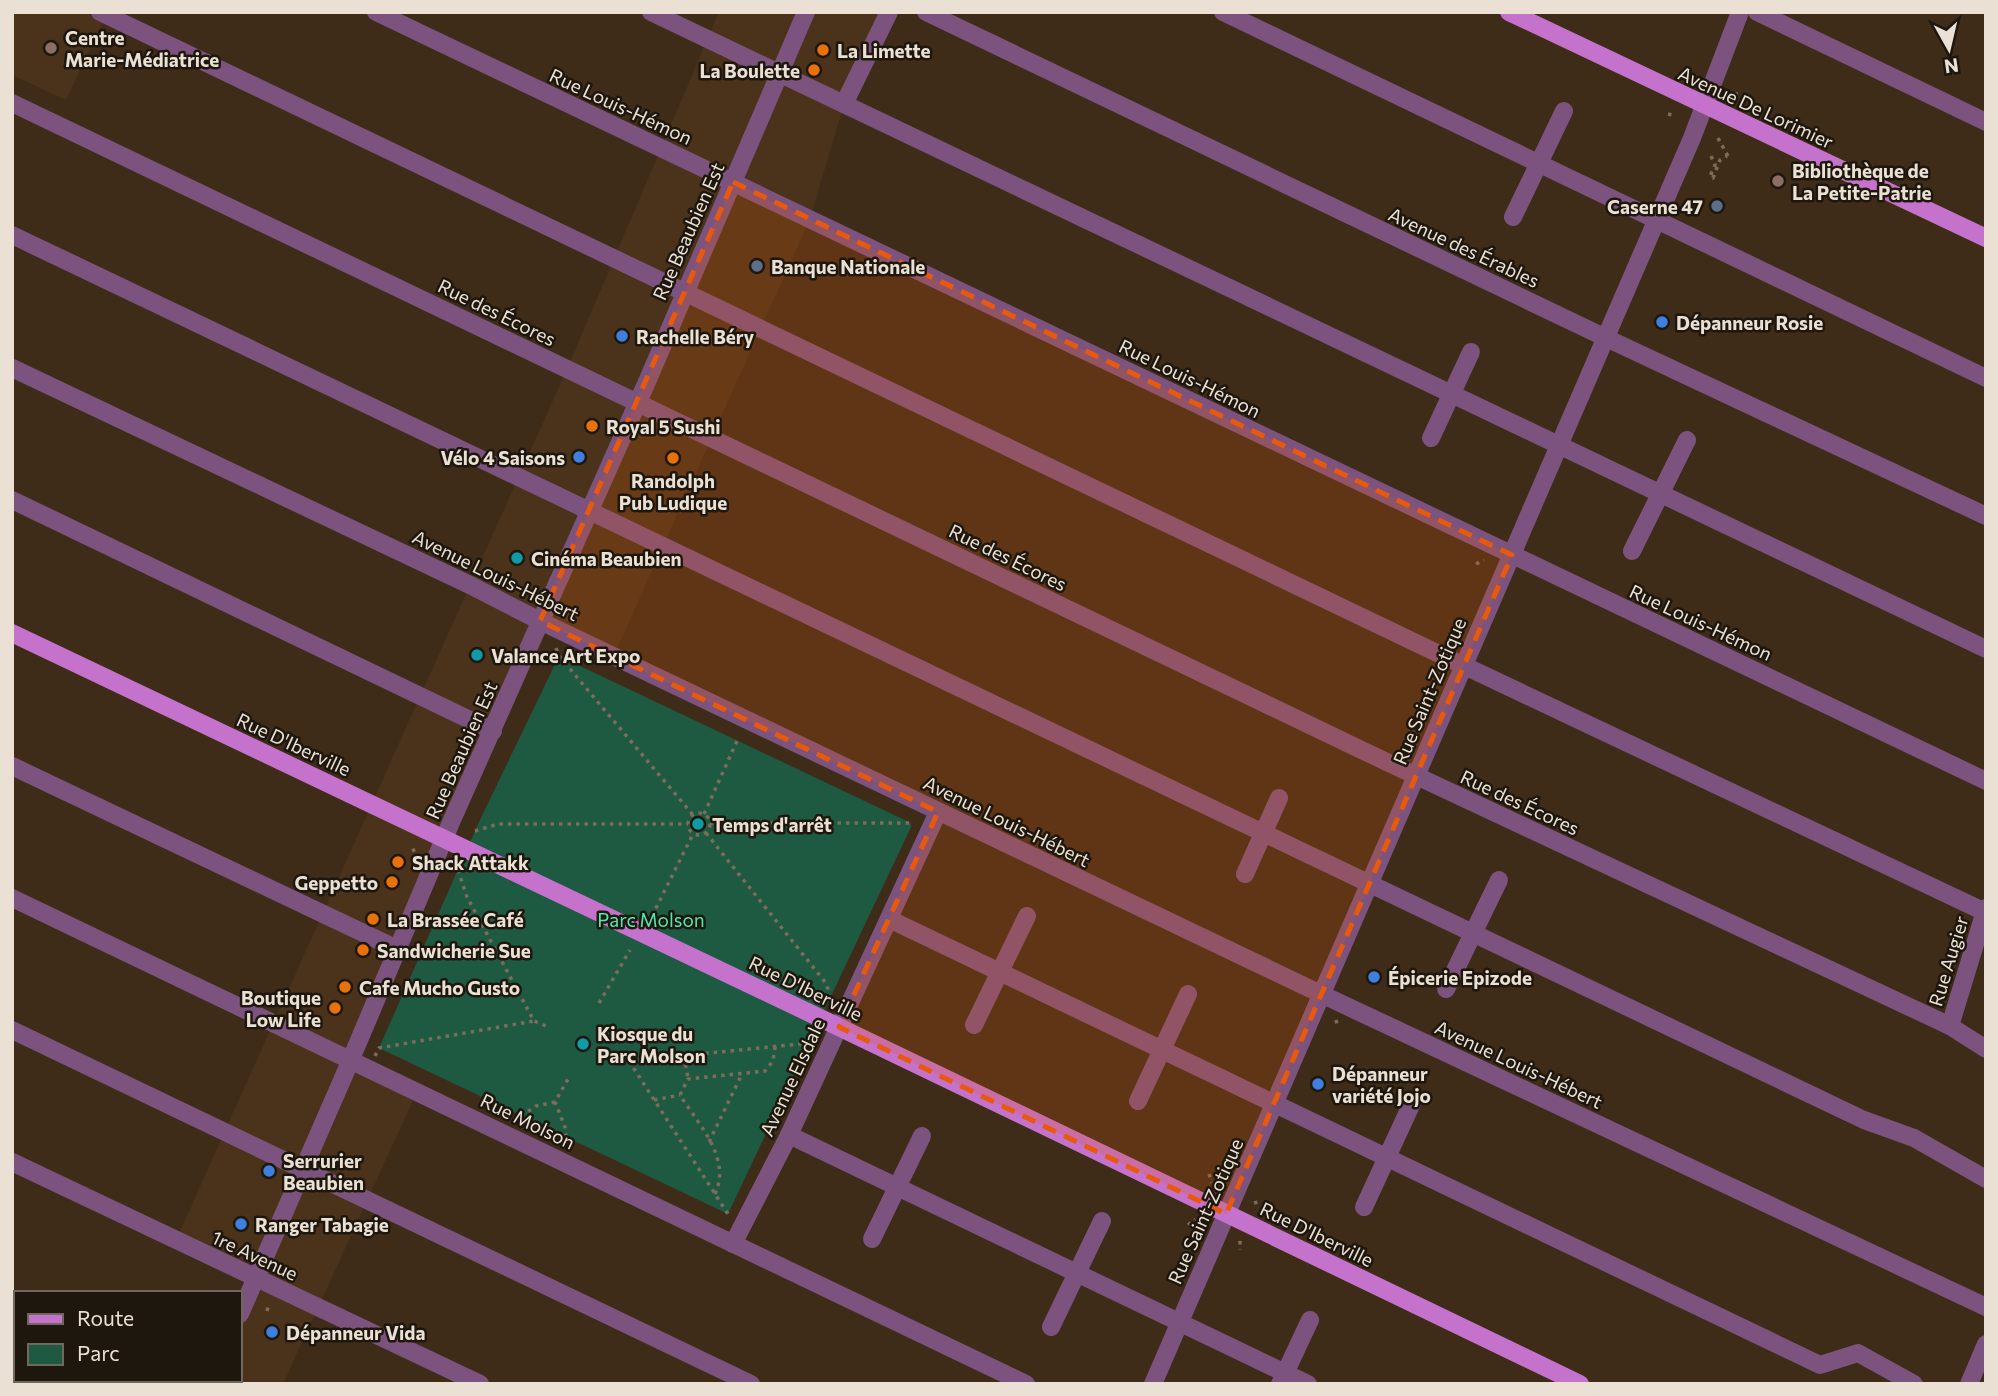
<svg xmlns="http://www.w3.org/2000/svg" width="1998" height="1396" font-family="Commissioner,sans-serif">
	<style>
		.built { fill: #4a331a }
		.green { fill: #1e5942 }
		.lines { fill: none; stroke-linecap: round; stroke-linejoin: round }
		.path { stroke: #7c6c5c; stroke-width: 3.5; stroke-dasharray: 3.5 5; stroke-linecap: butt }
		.minor { stroke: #7c537f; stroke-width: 18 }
		.major { stroke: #c572cc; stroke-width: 18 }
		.marked { fill: #e8590c; fill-opacity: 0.2; stroke: #e8590c; stroke-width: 5; stroke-dasharray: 14 9; stroke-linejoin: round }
		.education-dot { fill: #8d6e63; stroke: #1e170e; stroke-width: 2.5 }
		.food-dot { fill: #e8710a; stroke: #1e170e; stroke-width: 2.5 }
		.service-dot { fill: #5c6f8a; stroke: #1e170e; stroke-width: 2.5 }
		.shop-dot { fill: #3f7fe0; stroke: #1e170e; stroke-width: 2.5 }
		.culture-dot { fill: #0f9aa8; stroke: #1e170e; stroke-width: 2.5 }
		.labels { text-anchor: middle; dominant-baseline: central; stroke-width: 5; stroke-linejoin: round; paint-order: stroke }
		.poi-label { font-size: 19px; font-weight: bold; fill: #ebe0d4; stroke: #1e170e; text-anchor: start }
		.street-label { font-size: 19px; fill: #ebe0d4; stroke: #1e170e }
		.park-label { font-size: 19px; fill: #4feab1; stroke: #1e170e }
	</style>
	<rect width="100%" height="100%" fill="#3e2c19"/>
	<!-- built -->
	<g class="built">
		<path d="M12,12H91L90,15L103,22L66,100L12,75Z"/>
		<path d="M719,12H889L844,104L810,219L614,655L541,621L351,1059L416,1094L283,1384H210L211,1380H240V1314L255,1279L176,1240L567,369Z"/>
	</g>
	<!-- green -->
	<path class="green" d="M559,656L911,823V827L728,1214L379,1048L479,822Z"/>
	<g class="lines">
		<!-- path -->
		<g class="path">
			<path d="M1686,69L1688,71"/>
			<path d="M1735,94H1738"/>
			<path d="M1668,114L1673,115"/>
			<path d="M1718,138L1730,160"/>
			<path d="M1711,156L1715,165L1710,176L1713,178L1720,160L1727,156"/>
			<path d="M648,434L650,426"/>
			<path d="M1476,564L1484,560"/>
			<path d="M556,648L559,656L693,815"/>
			<path d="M433,806V810"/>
			<circle cx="699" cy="824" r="11"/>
			<path d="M704,814L737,741"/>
			<path d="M710,823H913"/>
			<path d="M475,831L498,824H688"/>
			<path d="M706,833L825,982L828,989L829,1001"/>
			<path d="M412,851L416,849"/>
			<path d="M458,870L467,897L534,1021L546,1026"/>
			<path d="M1985,878H1986"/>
			<path d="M652,916L693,834"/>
			<path d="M599,1003L630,950"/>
			<path d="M1336,1020L1338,1027"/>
			<path d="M375,1056L379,1048L534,1021"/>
			<path d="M684,1056L688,1078"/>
			<path d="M621,1058L629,1061L728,1214L727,1217"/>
			<path d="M629,1061L810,1043"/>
			<path d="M654,1100L680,1095"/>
			<path d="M521,1116L536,1106L555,1102"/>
			<path d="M566,1137L565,1127L555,1102L568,1079"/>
			<path d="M709,1142L742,1074"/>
			<path d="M1209,1174L1212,1183"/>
			<path d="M715,1194C732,1158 698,1124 680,1095L688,1079L765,1071L773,1061L775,1047"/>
			<path d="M1254,1203L1262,1201"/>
			<path d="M1188,1225L1195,1219"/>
			<path d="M1240,1241V1250"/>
			<path d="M267,1311L269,1303"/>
			<path d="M129,1380L137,1384"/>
		</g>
		<!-- minor -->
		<g class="minor">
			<path d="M100,12L1437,653L1985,912"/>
			<path d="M376,12L1986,781"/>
			<path d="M651,12L1986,649"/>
			<path d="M926,12L1604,337L1986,516"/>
			<path d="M1223,12L1986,378"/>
			<path d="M1757,12L1986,122"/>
			<path d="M12,103L1393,765L1950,1026L1986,1049"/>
			<path d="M844,104L889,12"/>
			<path d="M1513,217L1564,111"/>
			<path d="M12,235L1864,1120L1914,1138L1986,1179"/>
			<path d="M12,368L470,585L540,621L1321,994L1986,1307"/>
			<path d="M1431,438L1471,352"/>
			<path d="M12,500L493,731"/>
			<path d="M1632,551L1687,440"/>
			<path d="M12,766L397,949"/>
			<path d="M1245,874L1279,798"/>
			<path d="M12,898L1026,1384"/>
			<path d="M889,919L1820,1365L1858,1353L1914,1384"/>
			<path d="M1446,989L1499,880"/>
			<path d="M974,1025L1027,916"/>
			<path d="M1950,1026L1986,908"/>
			<path d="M12,1030L751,1384"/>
			<path d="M1138,1101L1188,994"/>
			<path d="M789,1135L1308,1384"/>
			<path d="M12,1162L480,1384"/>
			<path d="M1364,1207L1413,1101"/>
			<path d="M872,1239L922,1136"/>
			<path d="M733,1244L789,1135L938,812"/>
			<path d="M240,1314L346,1071L452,820L646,384L806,12"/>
			<path d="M1051,1327L1102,1221"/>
			<path d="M209,1384L211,1380"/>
			<path d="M1153,1384L1692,138L1740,12"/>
			<path d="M1280,1384L1310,1320"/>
			<path d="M1969,1384L1986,1344"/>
		</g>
		<!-- major -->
		<g class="major">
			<path d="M1509,12L1986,238"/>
			<path d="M12,633L839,1027L1580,1384"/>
		</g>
	</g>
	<!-- marked area -->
	<path class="marked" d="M733,182L1512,555L1226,1214L839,1027L938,812L540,621Z"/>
	<!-- markers -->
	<g class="education-dot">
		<circle cx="51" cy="48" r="7"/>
		<circle cx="1778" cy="181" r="7"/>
	</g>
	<g class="food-dot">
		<circle cx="823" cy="50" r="7"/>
		<circle cx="814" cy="70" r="7"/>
		<circle cx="592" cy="426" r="7"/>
		<circle cx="673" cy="458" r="7"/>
		<circle cx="398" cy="862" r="7"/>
		<circle cx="392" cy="882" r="7"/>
		<circle cx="373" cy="919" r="7"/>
		<circle cx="363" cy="950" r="7"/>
		<circle cx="345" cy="987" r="7"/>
		<circle cx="335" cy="1008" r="7"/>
	</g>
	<g class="service-dot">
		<circle cx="1717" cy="206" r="7"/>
		<circle cx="757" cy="266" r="7"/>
	</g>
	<g class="shop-dot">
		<circle cx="1662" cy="322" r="7"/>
		<circle cx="622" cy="336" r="7"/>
		<circle cx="579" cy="457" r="7"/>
		<circle cx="1374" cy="977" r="7"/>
		<circle cx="1318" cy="1084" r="7"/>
		<circle cx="269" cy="1171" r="7"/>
		<circle cx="241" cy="1224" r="7"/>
		<circle cx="272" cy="1332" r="7"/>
	</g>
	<g class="culture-dot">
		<circle cx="517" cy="558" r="7"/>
		<circle cx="477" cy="655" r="7"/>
		<circle cx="698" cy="824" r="7"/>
		<circle cx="583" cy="1044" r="7"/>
	</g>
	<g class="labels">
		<!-- poi labels -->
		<g class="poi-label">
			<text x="65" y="37">Centre<tspan x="65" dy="22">Marie-Médiatrice</tspan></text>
			<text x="837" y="50">La Limette</text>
			<text x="800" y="70" text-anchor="end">La Boulette</text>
			<text x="1792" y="170">Bibliothèque de<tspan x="1792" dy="22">La Petite-Patrie</tspan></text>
			<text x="1703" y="206" text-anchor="end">Caserne 47</text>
			<text x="771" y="266">Banque Nationale</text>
			<text x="1676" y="322">Dépanneur Rosie</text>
			<text x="636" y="336">Rachelle Béry</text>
			<text x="606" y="426">Royal 5 Sushi</text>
			<text x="565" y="457" text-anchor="end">Vélo 4 Saisons</text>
			<text x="673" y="480" text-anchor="middle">Randolph<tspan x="673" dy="22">Pub Ludique</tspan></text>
			<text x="531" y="558">Cinéma Beaubien</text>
			<text x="491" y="655">Valance Art Expo</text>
			<text x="712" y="824">Temps d'arrêt</text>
			<text x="412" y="862">Shack Attakk</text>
			<text x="378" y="882" text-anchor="end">Geppetto</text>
			<text x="387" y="919">La Brassée Café</text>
			<text x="377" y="950">Sandwicherie Sue</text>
			<text x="1388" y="977">Épicerie Epizode</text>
			<text x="359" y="987">Cafe Mucho Gusto</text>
			<text x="321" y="997" text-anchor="end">Boutique<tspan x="321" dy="22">Low Life</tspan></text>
			<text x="597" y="1033">Kiosque du<tspan x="597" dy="22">Parc Molson</tspan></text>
			<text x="1332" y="1073">Dépanneur<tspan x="1332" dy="22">variété Jojo</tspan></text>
			<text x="283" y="1160">Serrurier<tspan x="283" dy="22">Beaubien</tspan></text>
			<text x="255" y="1224">Ranger Tabagie</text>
			<text x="286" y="1332">Dépanneur Vida</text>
		</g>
		<!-- street labels -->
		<g class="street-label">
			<text transform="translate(621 106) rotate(25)">Rue Louis-Hémon</text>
			<text transform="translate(1756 107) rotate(25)">Avenue De Lorimier</text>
			<text transform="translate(688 231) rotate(-66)">Rue Beaubien Est</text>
			<text transform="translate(1464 247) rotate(25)">Avenue des Érables</text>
			<text transform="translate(497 312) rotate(26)">Rue des Écores</text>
			<text transform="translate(1190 378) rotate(26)">Rue Louis-Hémon</text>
			<text transform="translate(1008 557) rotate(26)">Rue des Écores</text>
			<text transform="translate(496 575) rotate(26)">Avenue Louis-Hébert</text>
			<text transform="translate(1701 622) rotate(25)">Rue Louis-Hémon</text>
			<text transform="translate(1429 691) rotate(-67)">Rue Saint-Zotique</text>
			<text transform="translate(294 744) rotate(25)">Rue D'Iberville</text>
			<text transform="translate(461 750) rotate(-66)">Rue Beaubien Est</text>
			<text transform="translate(1520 802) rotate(25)">Rue des Écores</text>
			<text transform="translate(1007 821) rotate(26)">Avenue Louis-Hébert</text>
			<text transform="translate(1948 961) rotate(-73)">Rue Augier</text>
			<text transform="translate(806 988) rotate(26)">Rue D'Iberville</text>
			<text transform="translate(1519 1064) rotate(25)">Avenue Louis-Hébert</text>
			<text transform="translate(792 1077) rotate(-65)">Avenue Elsdale</text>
			<text transform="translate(528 1121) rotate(26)">Rue Molson</text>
			<text transform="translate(1205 1211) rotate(-66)">Rue Saint-Zotique</text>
			<text transform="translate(1317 1234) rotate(26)">Rue D'Iberville</text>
			<text transform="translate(255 1255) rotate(25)">1re Avenue</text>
		</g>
		<!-- park labels -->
		<g class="park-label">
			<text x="651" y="919">Parc Molson</text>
		</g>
	</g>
	<!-- border -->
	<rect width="1998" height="1396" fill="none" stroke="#ebe0d4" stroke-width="28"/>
	<!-- legend -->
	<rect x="14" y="1291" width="228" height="91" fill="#1e170e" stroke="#70675d" stroke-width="2"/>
	<rect x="28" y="1314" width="35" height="10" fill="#c572cc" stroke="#70675d" stroke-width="2"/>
	<text x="77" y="1326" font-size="21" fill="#ebe0d4">Route</text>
	<rect x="28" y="1344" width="35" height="21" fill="#1e5942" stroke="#70675d" stroke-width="2"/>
	<text x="77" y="1361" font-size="21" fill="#ebe0d4">Parc</text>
	<!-- north arrow -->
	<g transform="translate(1949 49) rotate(172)" stroke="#1e170e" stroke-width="5" paint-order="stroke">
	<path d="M0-5L12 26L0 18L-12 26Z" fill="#ebe0d4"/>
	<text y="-10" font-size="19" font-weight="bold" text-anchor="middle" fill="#ebe0d4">N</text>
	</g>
</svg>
